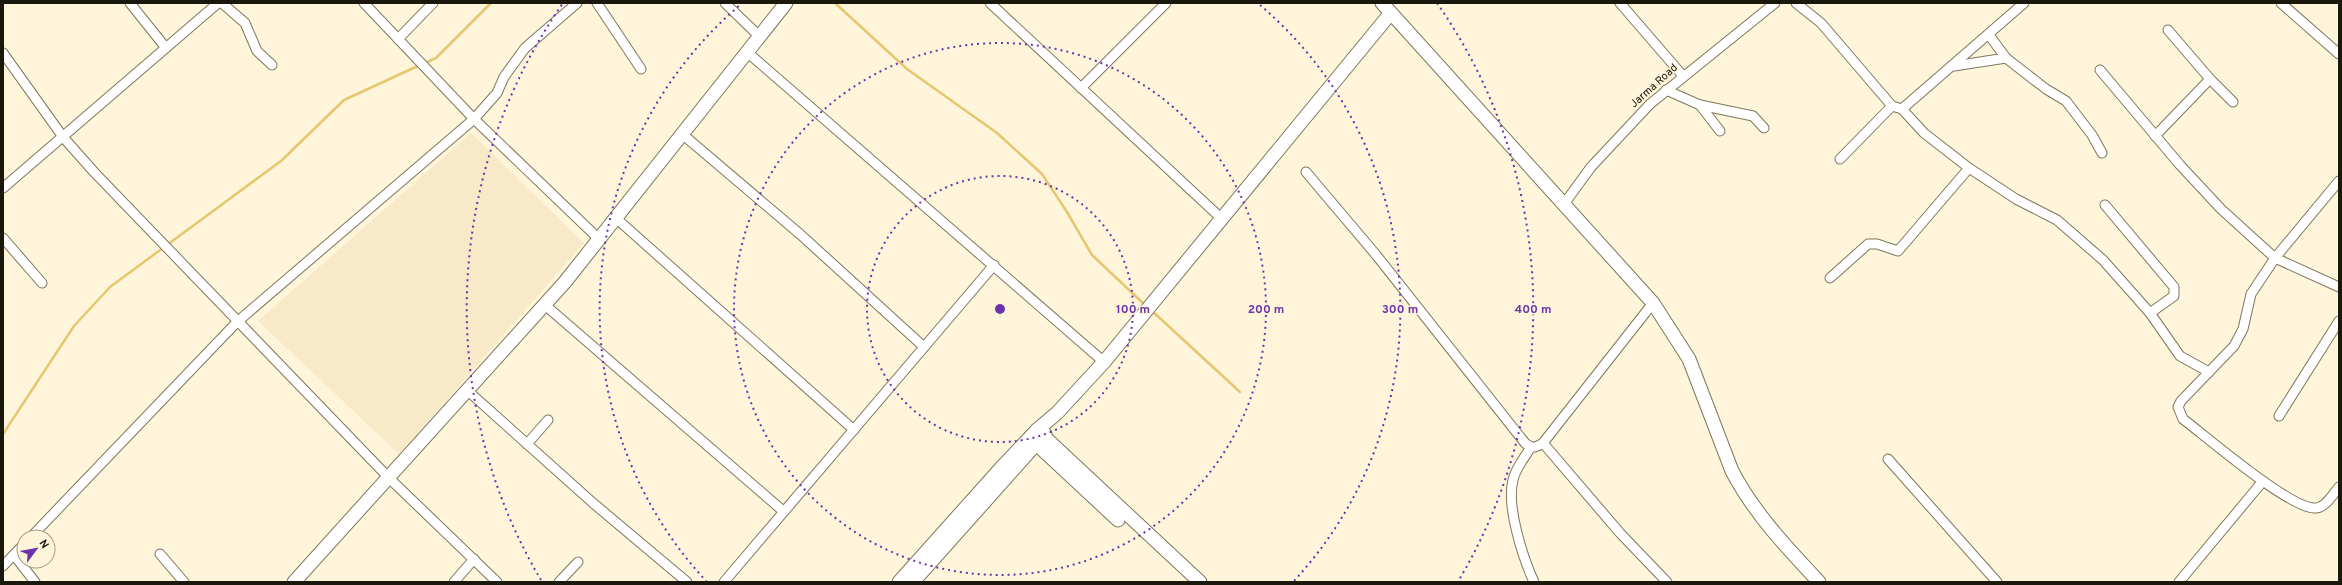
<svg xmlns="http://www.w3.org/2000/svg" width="2342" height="585" font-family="Overpass,sans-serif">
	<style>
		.built { fill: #f8eac9 }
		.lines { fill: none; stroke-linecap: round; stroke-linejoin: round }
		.stream { stroke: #e7c670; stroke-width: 2.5 }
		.street-casing { stroke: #7f765f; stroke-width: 11 }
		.secondary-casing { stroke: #7f765f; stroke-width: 15 }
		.street { stroke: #fff; stroke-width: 9 }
		.secondary { stroke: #fff; stroke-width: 13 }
		.ring { fill: none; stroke: #6c33aa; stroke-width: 2; stroke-dasharray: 2 4 }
		.labels { text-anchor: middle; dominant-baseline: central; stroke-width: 3; stroke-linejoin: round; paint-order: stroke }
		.street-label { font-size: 11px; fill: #1a170d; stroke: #fff5da }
		.centre { fill: #6c33aa; stroke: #fff5da; stroke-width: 2 }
		.ring-label { font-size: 12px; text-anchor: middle; font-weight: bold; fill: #6c33aa; stroke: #fff5da; stroke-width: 3; stroke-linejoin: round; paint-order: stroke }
	</style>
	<rect width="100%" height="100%" fill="#fff5da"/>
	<!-- built -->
	<path class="built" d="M471,133L584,243L399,454L258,321Z"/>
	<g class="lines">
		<!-- stream -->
		<g class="stream">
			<path d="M835,3L907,69L997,133L1042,174L1067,212L1092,255L1145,305"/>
			<path d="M425,63L436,58L491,3"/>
			<path d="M1151,310L1240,392"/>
			<path d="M3,434L74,326L110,287L281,161L344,100L420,65"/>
		</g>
		<!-- street casing -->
		<g class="street-casing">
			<g id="street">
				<path d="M130,3L166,48"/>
				<path d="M222,3L245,23L257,51L272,65"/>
				<path d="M364,3L474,119L600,240"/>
				<path d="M597,3L641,69"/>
				<path d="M725,3L759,36"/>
				<path d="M990,3L1222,219"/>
				<path d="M1620,3L1683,76"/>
				<path d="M1796,3L1821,23L1892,106L1902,109L1924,133L1969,168L2016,199L2057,220L2103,260L2150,313L2180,356L2209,372"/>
				<path d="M2281,3L2339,54"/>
				<path d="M2168,30L2210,79L2233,102"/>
				<path d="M1989,35L2006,58L2046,89L2066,101L2092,135L2102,153"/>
				<path d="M398,39L433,3"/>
				<path d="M747,52L1104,362"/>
				<path d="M3,53L63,137L94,172L389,478L497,582"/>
				<path d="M1954,66L2006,58"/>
				<path d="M2100,70L2180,165L2221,209L2275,258L2339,287"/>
				<path d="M1081,88L1166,3"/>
				<path d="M1666,90L1700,105L1753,116L1764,128"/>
				<path d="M1700,105L1720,131"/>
				<path d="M1902,109L2024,3"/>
				<path d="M681,133L801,235L924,347"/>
				<path d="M2155,136L2210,79"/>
				<path d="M1840,159L1892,106"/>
				<path d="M1306,172L1377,256L1525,443C1532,449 1535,448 1543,443L1653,303"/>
				<path d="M2339,181L2275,258L2251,294L2243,329L2234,346L2181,401L2178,407L2183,419C2208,438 2288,507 2314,508C2325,509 2333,494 2339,487"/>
				<path d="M3,188L218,3"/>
				<path d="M1564,204L1591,167L1650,104L1775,3"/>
				<path d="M2105,205L2174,287V296L2150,313"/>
				<path d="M617,219L854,430"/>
				<path d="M3,238L42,283"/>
				<path d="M1830,278L1868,244H1877L1898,251L1969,168"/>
				<path d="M545,305L783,511"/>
				<path d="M468,391L593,503L687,582"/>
				<path d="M2279,416L2339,321"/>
				<path d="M1543,443L1620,533L1667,582"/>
				<path d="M527,444L548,420"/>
				<path d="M1531,447C1525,457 1515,469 1513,480C1506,506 1523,558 1534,582"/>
				<path d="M1888,459L1997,582"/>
				<path d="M31,537L237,322L474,119L497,93L504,77L525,48L577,3"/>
				<path d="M160,554L184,582"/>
				<path d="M14,555L35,582"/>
				<path d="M3,566L24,544"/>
				<path d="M454,582L474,559"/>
				<path d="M559,582L578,562"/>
				<path d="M724,582L994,265"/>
				<path d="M2179,582L2263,481"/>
			</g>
		</g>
		<!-- secondary casing -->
		<g class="secondary-casing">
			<g id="secondary">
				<path d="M1382,3L1653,303L1689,359L1732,471C1754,513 1787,548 1819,582"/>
				<path d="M1037,430L1200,582"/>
				<path d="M1030,438L1118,520"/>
				<path d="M294,582L565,282L786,3"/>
				<path d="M899,582L1001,468L1037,430L1057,413L1104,362L1390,14"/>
				<path d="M913,582L1045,434"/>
			</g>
		</g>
		<!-- street -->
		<use href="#street" class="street"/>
		<!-- secondary -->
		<use href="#secondary" class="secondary"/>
	</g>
	<!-- distance rings -->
	<g class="ring">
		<circle cx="1000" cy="309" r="133"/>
		<circle cx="1000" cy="309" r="266"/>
		<path d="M707 582A400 400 0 0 1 740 5M1260 5A400 400 0 0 1 1293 582"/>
		<path d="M541 580A533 533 0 0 1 563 3M1437 3A533 533 0 0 1 1459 580"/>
	</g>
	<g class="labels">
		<!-- street labels -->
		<g class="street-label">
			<text transform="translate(1654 86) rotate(-42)">Jarma Road</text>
		</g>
	</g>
	<circle cx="1000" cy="309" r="6" class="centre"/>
	<g class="ring-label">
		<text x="1133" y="313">100 m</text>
		<text x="1266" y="313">200 m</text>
		<text x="1400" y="313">300 m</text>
		<text x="1533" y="313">400 m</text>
	</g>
	<!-- border -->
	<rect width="2342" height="585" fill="none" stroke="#1a170d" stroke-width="8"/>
	<!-- north arrow -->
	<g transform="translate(36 549) rotate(58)"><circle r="19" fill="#fff5da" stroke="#a39c88"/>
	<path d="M0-3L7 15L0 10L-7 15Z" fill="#6c33aa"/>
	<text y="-6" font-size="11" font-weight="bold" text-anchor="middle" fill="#1a170d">N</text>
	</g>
</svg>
